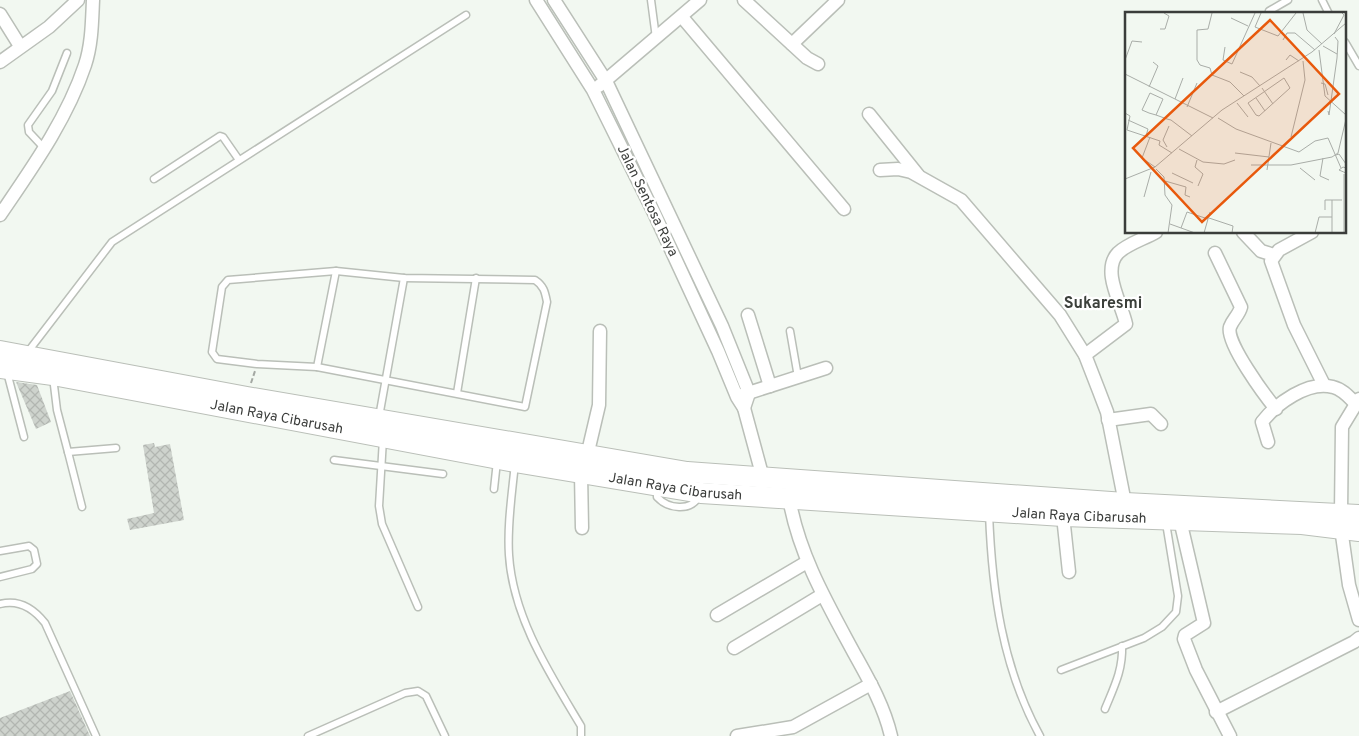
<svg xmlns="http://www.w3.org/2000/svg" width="1359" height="736" font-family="Overpass,sans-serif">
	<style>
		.building { fill: url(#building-cross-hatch) }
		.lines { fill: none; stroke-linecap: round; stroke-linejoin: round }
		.service-casing { stroke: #babfb8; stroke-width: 9 }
		.minor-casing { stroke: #babfb8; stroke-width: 15 }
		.primary-casing { stroke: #babfb8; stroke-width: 22 }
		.path { stroke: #a4a8a3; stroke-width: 2; stroke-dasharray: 5 2.5; stroke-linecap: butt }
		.service { stroke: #fff; stroke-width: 6 }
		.minor { stroke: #fff; stroke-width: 12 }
		.primary { stroke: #fff; stroke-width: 20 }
		.labels { text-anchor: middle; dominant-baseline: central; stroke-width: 4.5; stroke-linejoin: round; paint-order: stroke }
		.street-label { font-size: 14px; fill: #3b3d3b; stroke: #fff }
		.quarter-label { font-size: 16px; font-weight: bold; fill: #3c403b; stroke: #fff }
		.inset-road { fill: none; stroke: #a9ada8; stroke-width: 1 }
		.view { fill: #e8590c; fill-opacity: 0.15; stroke: #e8590c; stroke-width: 2.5 }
		.inset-edge { fill: none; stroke: #3b3d3b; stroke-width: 2.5 }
	</style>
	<defs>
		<pattern id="building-cross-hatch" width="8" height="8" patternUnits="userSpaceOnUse" patternTransform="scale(1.25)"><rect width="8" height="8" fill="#ced3cd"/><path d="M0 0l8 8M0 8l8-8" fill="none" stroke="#b2b6b1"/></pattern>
	</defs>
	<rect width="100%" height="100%" fill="#f2f8f1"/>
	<!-- building -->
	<g class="building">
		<path d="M16,382L37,385L51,422L36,429Z"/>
		<path d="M154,443L155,447L170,444L184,520L130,530L127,519L154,513L143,445Z"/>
		<path d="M70,691L90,736H0V718Z"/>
	</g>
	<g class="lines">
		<!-- service casing -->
		<g class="service-casing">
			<g id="service">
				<path d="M651,0L656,38"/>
				<path d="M1322,0L1329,14"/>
				<path d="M1269,11L1288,0"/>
				<path d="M1345,42L1359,66"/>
				<path d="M44,148L29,132L28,125L52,91L67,53"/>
				<path d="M154,179L220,136L223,137L239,160"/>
				<path d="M336,271L404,278L535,280C544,286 545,292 547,302L525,407L317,367L257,364L217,359L212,352L222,287L228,280Z"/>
				<path d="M790,331L798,377"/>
				<path d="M27,353L112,242L466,15"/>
				<path d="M317,367L336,271"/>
				<path d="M7,372L24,437"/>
				<path d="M53,377L57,410L68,452L116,448"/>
				<path d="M457,393L476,278"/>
				<path d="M379,417L404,278"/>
				<path d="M383,439L379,506L382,524L418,607"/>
				<path d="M68,452L82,507"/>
				<path d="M334,460L443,474"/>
				<path d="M515,463C512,494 507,525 509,555C513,618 550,674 581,726V736"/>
				<path d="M657,487V497C668,509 691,512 699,496"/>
				<path d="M494,489L497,461"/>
				<path d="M989,513C992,591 1002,667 1040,736"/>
				<path d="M0,551L29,546L34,550L37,564L32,569L0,577"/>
				<path d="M0,604C19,599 34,609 45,623L96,736"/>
				<path d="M1061,670L1144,638L1162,627L1176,612L1178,596L1166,523"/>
				<path d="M1105,709C1114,687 1123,670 1122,646"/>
				<path d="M308,736L405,693L418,691L426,696L445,736"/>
			</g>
		</g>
		<!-- minor casing -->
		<g class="minor-casing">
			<g id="minor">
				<path d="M536,0L593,90L655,215L718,351L737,397L744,408L763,478"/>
				<path d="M554,0L606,81L722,326L749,393L744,408"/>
				<path d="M744,0L807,58L818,64"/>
				<path d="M0,14L20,46"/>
				<path d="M682,17L844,209"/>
				<path d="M792,44L838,0"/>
				<path d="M0,62L49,27L78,0"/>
				<path d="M599,86L700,0"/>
				<path d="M869,114L918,175"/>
				<path d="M880,170L898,169L911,172L961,200L1060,315L1085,355L1099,391L1107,412L1125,503"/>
				<path d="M0,215C32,168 67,119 85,65C92,44 92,21 93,0"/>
				<path d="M1243,232L1261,251L1274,255"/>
				<path d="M1312,232L1279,250L1271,261L1294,325L1324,385"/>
				<path d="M1215,253L1241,307C1239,315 1233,319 1230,327C1225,342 1266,397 1276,409"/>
				<path d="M748,315L770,386"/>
				<path d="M1085,355L1126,324C1122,304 1101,271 1118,253C1127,244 1144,239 1156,232"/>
				<path d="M742,395L826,368"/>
				<path d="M1108,420L1151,414L1161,424"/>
				<path d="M1268,442L1262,422C1276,404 1308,380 1333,387C1342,389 1349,397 1355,403"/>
				<path d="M587,456L599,405L600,331"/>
				<path d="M581,473L582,528"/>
				<path d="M789,498C799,555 827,603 854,653C869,680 884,706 891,736"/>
				<path d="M1341,513L1342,427L1359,399"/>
				<path d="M1063,516L1069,572"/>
				<path d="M1180,520L1204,623L1185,635L1184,639L1196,670L1230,736"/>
				<path d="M1341,528L1349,585L1359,620"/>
				<path d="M717,615L807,562"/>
				<path d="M734,648L822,595"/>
				<path d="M1216,712L1354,642L1359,638"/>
				<path d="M737,736L793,727L871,684"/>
			</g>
		</g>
		<!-- primary casing -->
		<g class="primary-casing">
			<g id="primary">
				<path d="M0,351L247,397L687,472L1125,503L1359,515"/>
				<path id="s1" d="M0,368L53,375L515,462L701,493L1063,516L1302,524L1359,531"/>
			</g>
		</g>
		<!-- path -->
		<path class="path" d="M251,383L255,371"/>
		<!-- service -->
		<use href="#service" class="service"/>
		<!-- minor -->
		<use href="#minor" class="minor"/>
		<!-- primary -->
		<use href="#primary" class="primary"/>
	</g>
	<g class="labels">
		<!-- street labels -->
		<g class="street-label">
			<text transform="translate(647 201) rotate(64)">Jalan Sentosa Raya</text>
			<text stroke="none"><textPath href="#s1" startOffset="281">Jalan Raya Cibarusah</textPath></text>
			<text stroke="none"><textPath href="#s1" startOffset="686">Jalan Raya Cibarusah</textPath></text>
			<text stroke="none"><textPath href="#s1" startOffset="1091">Jalan Raya Cibarusah</textPath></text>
		</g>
		<!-- quarter labels -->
		<g class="quarter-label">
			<text x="1103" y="304">Sukaresmi</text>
		</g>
	</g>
	<!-- overview -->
	<g transform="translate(1125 12)">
		<rect width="221" height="221" fill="#f2f8f1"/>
		<path class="inset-road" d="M87,1L83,17L72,18V48L75,53L85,56L87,63L105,70L119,84M136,1L130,15L153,24L171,1M178,1L182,18L197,32M106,6L123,14M35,17H40L44,4L39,1M209,22L219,3L217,1M158,28L162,21H170L190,38M198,34L212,42M100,35L98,48L107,52L130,1M194,38L200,84L221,103M0,48L7,29L17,30M161,48L165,43L174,49M115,60L127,65L135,74M0,62L88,106M159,66L165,76L134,104L131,103L123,91ZM196,71L200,72L203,83M24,75L33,54L28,50M137,76L148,92M131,86L140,99M50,87L58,66M112,91L123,105M62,95L72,71M203,99L204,103L212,46L213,29L210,25M0,101L5,104L2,118L35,129L34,133L47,141M31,103L38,87L25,81L17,98L24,101L31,103L42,107L46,108L67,124M93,106L111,117L174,140L190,129L203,126L216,156M3,108L23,117L21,124M25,125L17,146L30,155M166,125L180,68L178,49M42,135L38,128L44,114M54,137L78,150L99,152L110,148M110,141L144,145M211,143L214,142L221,152M198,146L195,164L204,168M72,148L70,155L78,162L73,174M126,153H166L207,145L213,141L221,107M175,156L190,168M31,157L39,165L40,183L47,193L43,221M142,158L146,131M47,161L68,171M221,161L214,158L218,155L221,156M0,167L30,155L97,98L187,40L221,11M40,169L61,175L60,183L65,185M19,185L26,160M200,198V188H217M84,206L108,214L107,221M45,212L70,221M56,216L62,200L83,207M79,221L85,200M190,221L194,205H207M207,221V188M219,221V162"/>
		<path class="view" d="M145,8L214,82L77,210L8,136Z"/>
		<rect width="221" height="221" class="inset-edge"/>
	</g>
</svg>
